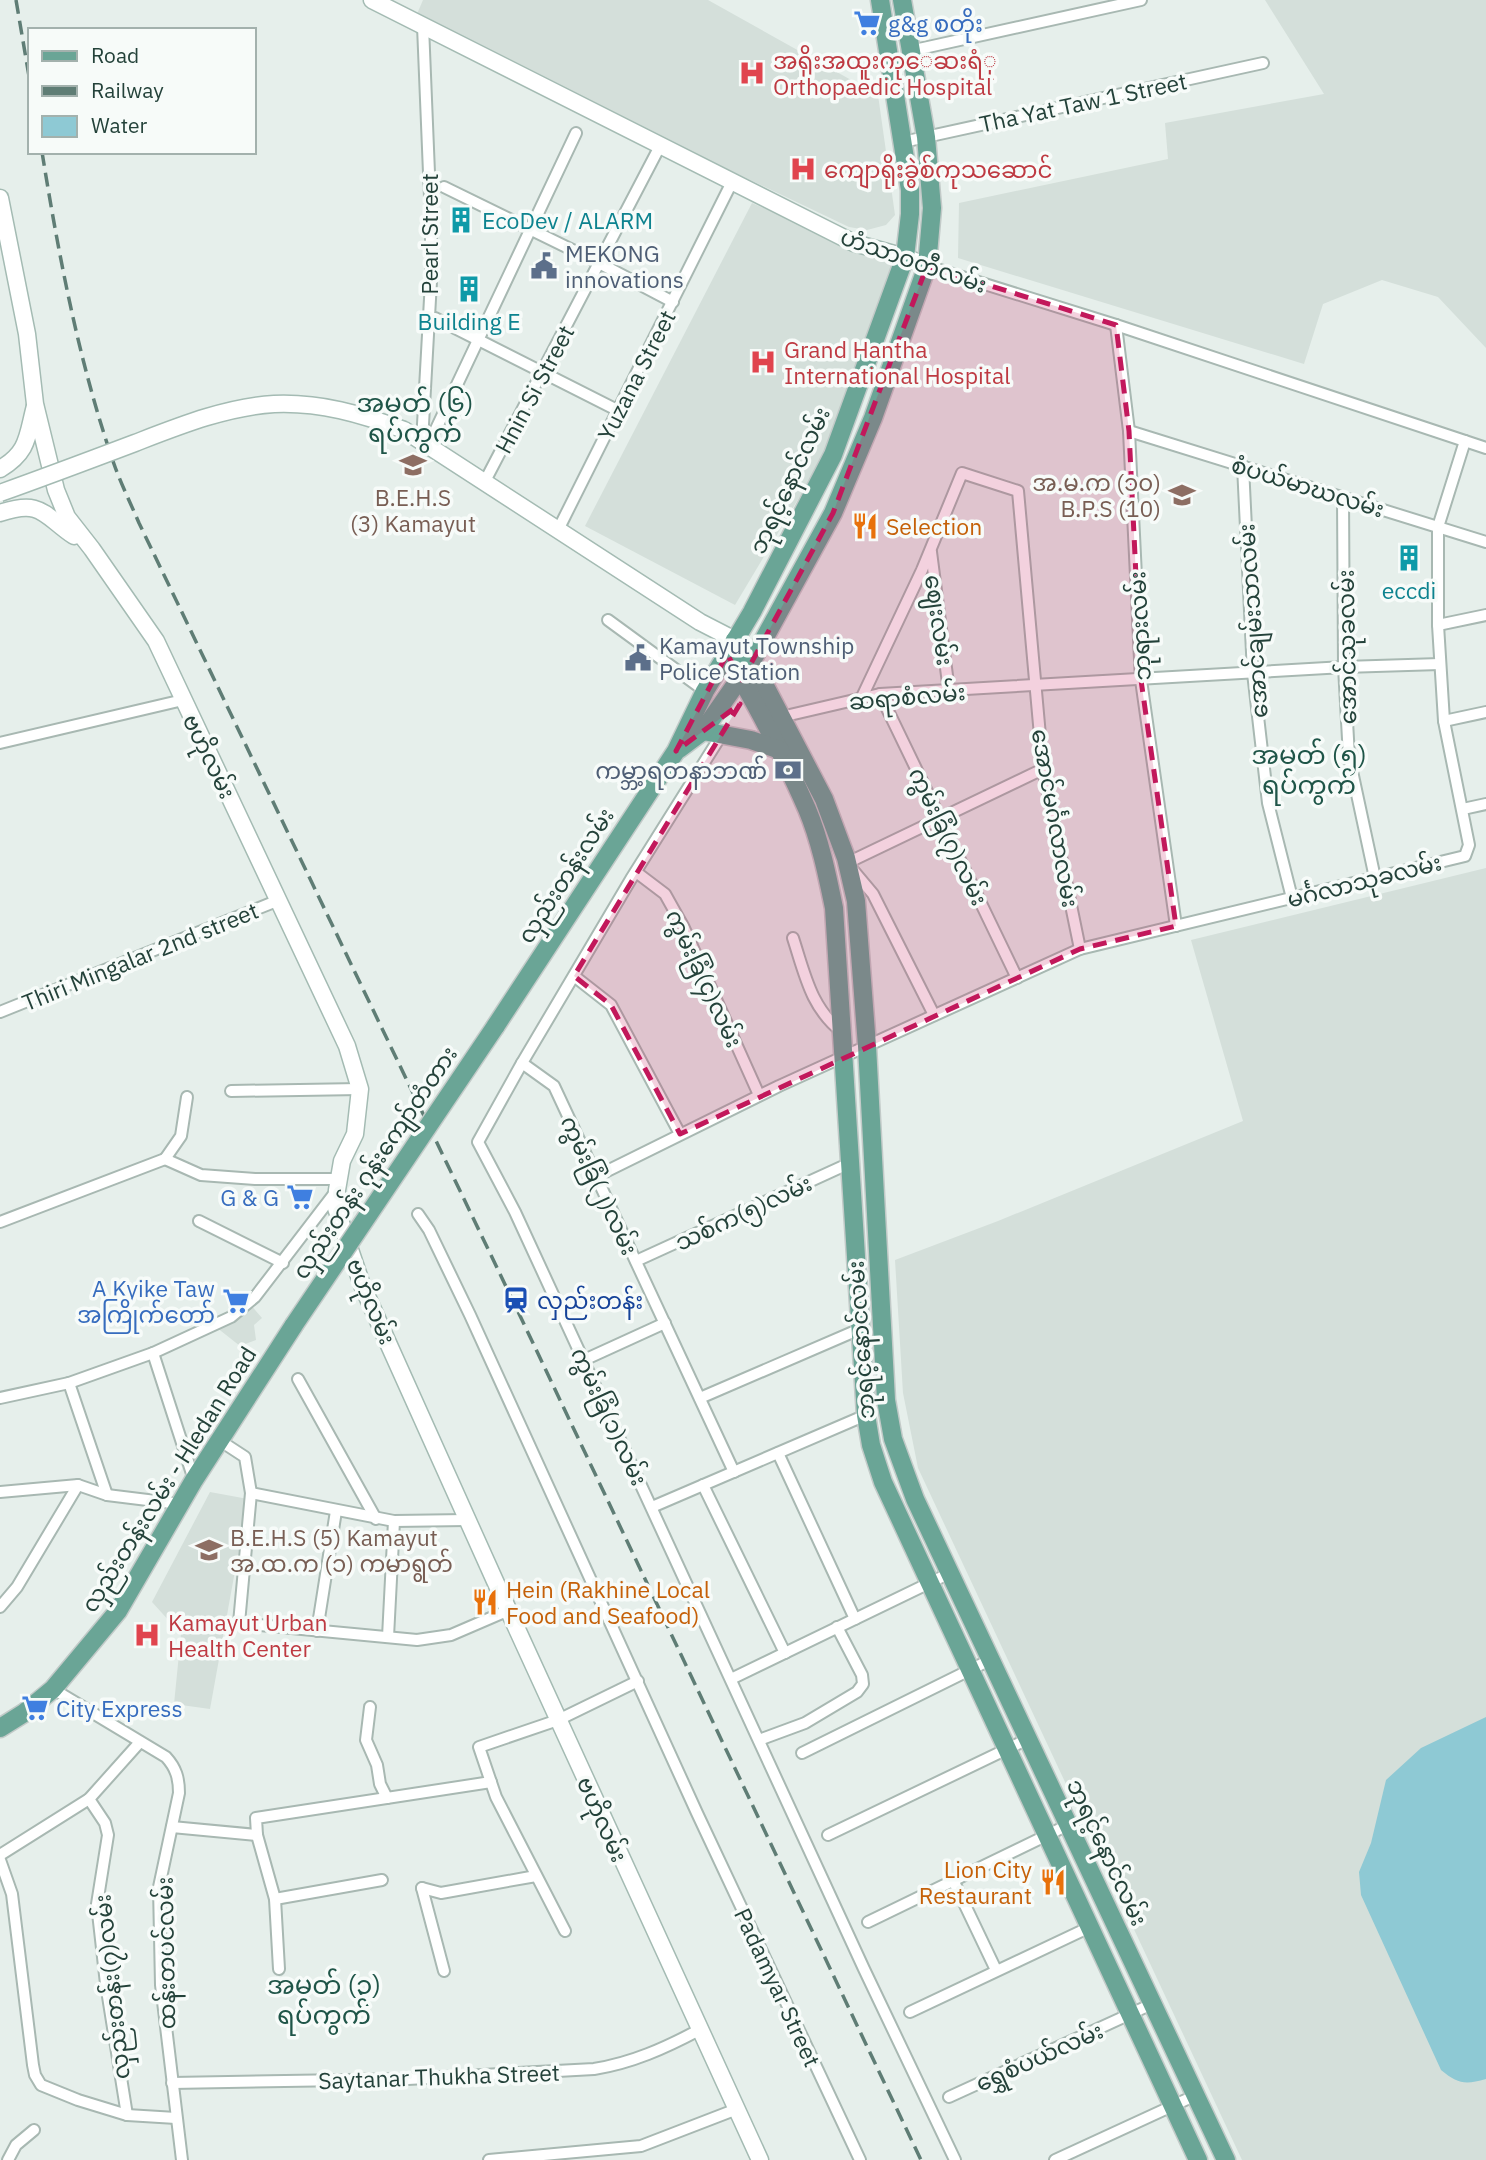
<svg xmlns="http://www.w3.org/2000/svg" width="1486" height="2160" font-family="'IBM Plex Sans','Noto Sans Myanmar',sans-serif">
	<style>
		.built { fill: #d4dfda }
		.water { fill: #8ec9d4 }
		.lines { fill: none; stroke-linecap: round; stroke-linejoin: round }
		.minor-casing { stroke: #a8b8b2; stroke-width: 14 }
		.secondary-casing { stroke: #a4bbb3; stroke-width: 19 }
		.primary-casing { stroke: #c2cac8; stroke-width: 21 }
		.minor { stroke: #fff; stroke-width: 10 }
		.secondary { stroke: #fff; stroke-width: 16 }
		.primary { stroke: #6aa596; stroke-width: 18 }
		.rail { stroke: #5f7d75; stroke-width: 3.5; stroke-dasharray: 14 7; stroke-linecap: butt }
		.secondary-bridge-casing { stroke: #a4bbb3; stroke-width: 19; stroke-linecap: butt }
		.primary-bridge-casing { stroke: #c2cac8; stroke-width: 21; stroke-linecap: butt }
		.secondary-bridge { stroke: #fff; stroke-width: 16 }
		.primary-bridge { stroke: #6aa596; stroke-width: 18 }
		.marked { fill: #c2185b; fill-opacity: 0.2; stroke: #c2185b; stroke-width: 5; stroke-dasharray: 14 9; stroke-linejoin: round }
		.labels { text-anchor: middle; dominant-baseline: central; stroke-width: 7; stroke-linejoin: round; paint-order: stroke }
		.shop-label { font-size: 23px; fill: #366cbe; stroke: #f7fbf9; text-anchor: start }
		.health-label { font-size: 23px; fill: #be3a42; stroke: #f7fbf9; text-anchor: start }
		.street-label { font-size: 23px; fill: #24423a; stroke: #f7fbf9 }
		.culture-label { font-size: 23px; fill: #0d838f; stroke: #f7fbf9 }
		.service-label { font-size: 23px; fill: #4e5e75; stroke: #f7fbf9; text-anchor: start }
		.education-label { font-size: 23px; fill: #785e54; stroke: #f7fbf9; text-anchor: end }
		.food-label { font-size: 23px; fill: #c56008; stroke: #f7fbf9; text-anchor: start }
		.transit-label { font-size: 23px; fill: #164399; stroke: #f7fbf9; text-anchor: start }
		.quarter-label { font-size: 26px; fill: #1f5548; stroke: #f7fbf9 }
	</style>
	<rect width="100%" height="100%" fill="#e6efeb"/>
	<!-- built -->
	<g class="built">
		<path d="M423,0H708L878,95L895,215L886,225L867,230L849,227L643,129L417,14Z"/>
		<path d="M1265,0H1486V348L1438,297L1382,280L1323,304L1304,364L958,258L959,203L1168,159L1165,123L1324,94Z"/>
		<path d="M752,203L892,264L821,461L735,605L585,526Z"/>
		<path d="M1486,868V2160H1242L918,1468L903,1393L895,1260L998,1221L1243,1121L1191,940Z"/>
		<path d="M250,1304L262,1318L254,1325L256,1340L240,1346L216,1327Z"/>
		<path d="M210,1492L248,1499L210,1709L174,1704L181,1634L152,1602Z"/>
	</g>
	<!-- water -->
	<path class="water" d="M1486,1717V2079C1465,2085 1458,2084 1441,2070L1361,1895L1359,1872L1371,1843L1386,1780L1421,1748Z"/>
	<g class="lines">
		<!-- minor casing -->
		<g class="minor-casing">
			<g id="minor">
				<path d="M910,51L1141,0"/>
				<path d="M903,142L1263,63"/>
				<path d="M444,187L599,263L673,302"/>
				<path d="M927,266L1116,325L1486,448"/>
				<path d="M435,318L619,411"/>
				<path d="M1116,325L1129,431L1141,680L1176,926"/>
				<path d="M436,429L576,133"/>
				<path d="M1129,431L1486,542"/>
				<path d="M422,442L431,281V222L423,26"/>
				<path d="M1243,466L1253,673L1268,803L1292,898"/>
				<path d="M484,483L660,146"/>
				<path d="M1343,497L1344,667L1349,757L1375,878"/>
				<path d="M558,530L732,182"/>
				<path d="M931,552L949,691"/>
				<path d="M608,620L705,691"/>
				<path d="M1438,625L1486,615"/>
				<path d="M880,694L1017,978"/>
				<path d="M862,697L922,570L962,473L1018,491L1043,769L1080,949"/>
				<path d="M781,717L880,694L1344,667L1440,664"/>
				<path d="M1444,721L1486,712"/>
				<path d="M722,734L631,879L522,1063L478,1142L515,1212L864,1969L955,2160"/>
				<path d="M0,743L183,700"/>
				<path d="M1463,809L1486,804"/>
				<path d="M636,872L665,894L684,928L759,1095"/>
				<path d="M793,938C805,975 811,1008 842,1032"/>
				<path d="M574,976L611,1005L680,1134"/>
				<path d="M0,1012L279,900"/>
				<path d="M934,1015L873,894L847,863L1043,769"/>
				<path d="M522,1063L554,1086L734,1472"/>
				<path d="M231,1091L360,1089"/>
				<path d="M165,1159L201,1175L255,1179H339"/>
				<path d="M165,1159L181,1136L187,1097"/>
				<path d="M597,1176L779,1086L1080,949L1465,856L1469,845L1444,721L1438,625V527L1465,441"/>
				<path d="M418,1214L429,1230L470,1315L697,1813L860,2160"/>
				<path d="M199,1221L283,1263"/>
				<path d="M0,1222L165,1159"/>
				<path d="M636,1261L850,1163"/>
				<path d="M153,1353L194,1480"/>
				<path d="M584,1360L665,1323"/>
				<path d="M298,1379L376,1519"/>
				<path d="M69,1383L107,1495"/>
				<path d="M0,1398L69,1383L153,1353L231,1317L255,1297L337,1190"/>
				<path d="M700,1398L860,1329"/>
				<path d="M219,1440L245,1457L251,1493L239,1623L417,1640L451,1635L509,1610"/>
				<path d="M778,1453L855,1619"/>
				<path d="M703,1485L785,1653"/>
				<path d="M0,1492L78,1485L107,1495L180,1504"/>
				<path d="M251,1493L394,1521L467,1520"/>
				<path d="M652,1507L866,1415"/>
				<path d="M0,1607L17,1587L78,1485"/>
				<path d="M317,1631L336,1511"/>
				<path d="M388,1637L394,1521"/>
				<path d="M731,1679L950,1573"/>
				<path d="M53,1689L166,1757C176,1768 179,1778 179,1793L159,1887L161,1985L182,2160"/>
				<path d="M370,1707L366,1740L377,1765L380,1784L387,1798"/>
				<path d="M759,1740L805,1723L857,1692L863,1684L862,1675L837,1627"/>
				<path d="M802,1753L990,1660"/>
				<path d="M89,1799L105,1823L108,1835L97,1904L106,1984L127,2115"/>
				<path d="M172,1827L257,1835"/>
				<path d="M828,1835L1028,1739"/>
				<path d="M0,1855L89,1799L140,1742"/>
				<path d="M0,1860L12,1894L33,2065L35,2075L41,2085L78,2100L127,2115L176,2118"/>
				<path d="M953,1880L996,1970"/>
				<path d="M422,1888L441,1893L536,1876"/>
				<path d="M422,1888L444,1971"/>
				<path d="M275,1899L382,1880"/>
				<path d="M868,1922L1068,1825"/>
				<path d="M565,1931L496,1797L479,1747L558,1720L638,1681"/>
				<path d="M279,1969L275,1899L257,1835L256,1818L491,1782"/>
				<path d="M910,2012L1090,1927"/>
				<path d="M172,2083L408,2079L594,2069C632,2063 665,2048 699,2030"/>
				<path d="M949,2097L1152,2004"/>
				<path d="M8,2160L16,2145L34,2130"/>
				<path d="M489,2160L641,2146L737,2109"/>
				<path d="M1055,2160L1194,2096"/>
			</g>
		</g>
		<!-- secondary casing -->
		<g class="secondary-casing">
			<g id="secondary">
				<path d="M372,0L854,243L905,257L927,266"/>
				<path d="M0,198L27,334L35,404L56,490L67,517L92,549L156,641L347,1046L360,1089L355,1134L342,1161L337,1190L336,1208L362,1285L495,1581L760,2160"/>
				<path d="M404,430L700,622L735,640"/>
				<path d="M0,469C29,452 27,436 35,406"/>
				<path d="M0,513C42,499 43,515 74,536"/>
			</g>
		</g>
		<!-- primary casing -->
		<g class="primary-casing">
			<g id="primary">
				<path d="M735,640L752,661L824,799L846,858L856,901L867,1046L886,1400L893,1439L915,1499L1226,2160"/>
				<path d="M727,654C756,704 784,756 807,809C820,840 827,874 834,908L866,1415L871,1445L883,1482L1198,2160"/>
				<path d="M703,731L751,740L780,750"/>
				<path d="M679,749L703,731L752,661L833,513L873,418L927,266L932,208L926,137L902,0"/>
				<path d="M495,1027L676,751L705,691L752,612L833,455L905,257L910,214V190L880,0"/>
				<path d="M0,1728L24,1713L53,1689L118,1611L194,1480L294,1325"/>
			</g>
		</g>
		<!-- minor -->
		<use href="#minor" class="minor"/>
		<!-- secondary -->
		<use href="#secondary" class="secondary"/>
		<!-- primary -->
		<use href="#primary" class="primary"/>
		<!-- rail -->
		<g class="rail">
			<path d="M16,0L30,82"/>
			<path d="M42,152C59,257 79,363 114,464C121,484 131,504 139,523L513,1301L921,2160"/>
		</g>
		<!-- secondary-bridge casing -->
		<g class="secondary-bridge-casing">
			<path id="secondary-bridge" d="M0,493C45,477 90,460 135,443C179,426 226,407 274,404C320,402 361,414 404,430"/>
		</g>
		<!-- primary-bridge casing -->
		<g class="primary-bridge-casing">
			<path id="primary-bridge" d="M294,1325L495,1027"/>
		</g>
		<!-- secondary-bridge -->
		<use href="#secondary-bridge" class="secondary-bridge"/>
		<!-- primary-bridge -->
		<use href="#primary-bridge" class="primary-bridge"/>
	</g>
	<!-- marked area -->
	<path class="marked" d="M927,266L1116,325L1129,431L1141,680L1176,926L1080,949L680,1134L611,1005L574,976L740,704L676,751L727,654L742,680L833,513Z"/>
	<!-- icons -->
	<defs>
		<g id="supermarket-bare" transform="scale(2.1)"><path d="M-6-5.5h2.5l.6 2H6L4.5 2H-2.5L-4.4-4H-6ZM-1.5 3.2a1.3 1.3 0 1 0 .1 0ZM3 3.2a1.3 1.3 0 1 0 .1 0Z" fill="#3f7fe0" stroke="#f7fbf9" stroke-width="2.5" paint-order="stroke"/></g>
		<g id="hospital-bare" transform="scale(2.1)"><path d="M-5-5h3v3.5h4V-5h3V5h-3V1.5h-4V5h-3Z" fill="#e0444e" stroke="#f7fbf9" stroke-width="2.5" paint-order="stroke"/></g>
		<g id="building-bare" transform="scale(2.1)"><path d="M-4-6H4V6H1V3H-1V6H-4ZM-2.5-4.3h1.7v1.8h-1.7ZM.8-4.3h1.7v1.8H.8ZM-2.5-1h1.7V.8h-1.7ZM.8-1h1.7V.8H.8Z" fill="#0f9aa8" stroke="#f7fbf9" stroke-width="2.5" paint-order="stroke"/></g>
		<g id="civic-bare" transform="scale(2.1)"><path d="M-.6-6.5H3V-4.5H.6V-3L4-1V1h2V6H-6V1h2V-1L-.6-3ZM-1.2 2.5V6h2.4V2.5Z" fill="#5c6f8a" stroke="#f7fbf9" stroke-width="2.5" paint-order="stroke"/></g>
		<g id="school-bare" transform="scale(2.1)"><path d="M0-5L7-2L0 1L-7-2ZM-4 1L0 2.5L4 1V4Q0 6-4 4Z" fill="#8d6e63" stroke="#f7fbf9" stroke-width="2.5" paint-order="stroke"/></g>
		<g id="restaurant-bare" transform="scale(2.1)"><path d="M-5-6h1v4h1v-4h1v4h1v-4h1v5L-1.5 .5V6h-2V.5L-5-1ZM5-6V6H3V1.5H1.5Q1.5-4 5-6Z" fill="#e8710a" stroke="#f7fbf9" stroke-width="2.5" paint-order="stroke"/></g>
		<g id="bank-bare" transform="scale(2.1)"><path d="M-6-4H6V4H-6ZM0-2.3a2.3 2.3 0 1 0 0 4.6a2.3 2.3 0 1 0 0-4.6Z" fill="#5c6f8a" stroke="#f7fbf9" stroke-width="2.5" paint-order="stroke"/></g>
		<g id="station-bare" transform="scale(2.1)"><path d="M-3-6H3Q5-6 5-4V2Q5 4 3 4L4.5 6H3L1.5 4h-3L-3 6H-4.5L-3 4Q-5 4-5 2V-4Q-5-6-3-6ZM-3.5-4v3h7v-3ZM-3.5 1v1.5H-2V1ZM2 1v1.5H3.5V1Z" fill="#1a4fb4" stroke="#f7fbf9" stroke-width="2.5" paint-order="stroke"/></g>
	</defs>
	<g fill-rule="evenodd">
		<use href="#supermarket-bare" x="867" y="23"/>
		<use href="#hospital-bare" x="752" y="73"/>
		<use href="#hospital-bare" x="803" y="169"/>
		<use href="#building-bare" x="461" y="220"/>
		<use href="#civic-bare" x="544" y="266"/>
		<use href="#building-bare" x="469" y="289"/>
		<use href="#hospital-bare" x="763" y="362"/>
		<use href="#school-bare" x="413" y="465"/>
		<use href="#school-bare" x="1182" y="495"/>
		<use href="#restaurant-bare" x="865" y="526"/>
		<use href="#building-bare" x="1409" y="558"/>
		<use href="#civic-bare" x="638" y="658"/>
		<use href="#bank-bare" x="788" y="770"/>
		<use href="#supermarket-bare" x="300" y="1197"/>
		<use href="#station-bare" x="516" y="1300"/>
		<use href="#supermarket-bare" x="236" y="1301"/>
		<use href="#school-bare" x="209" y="1550"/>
		<use href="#restaurant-bare" x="485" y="1602"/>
		<use href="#hospital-bare" x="147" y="1635"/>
		<use href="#supermarket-bare" x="35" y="1708"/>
		<use href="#restaurant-bare" x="1053" y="1882"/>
	</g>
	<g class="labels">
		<!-- shop labels -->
		<g class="shop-label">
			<text x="888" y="23">g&amp;g စတိုး</text>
			<text x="279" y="1197" text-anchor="end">G &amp; G</text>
			<text x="215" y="1288" text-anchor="end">A Kyike Taw<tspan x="215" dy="26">အကြိုက်တော်</tspan></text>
			<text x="56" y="1708">City Express</text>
		</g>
		<!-- health labels -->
		<g class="health-label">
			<text x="773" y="60">အရိုးအထူးကုေဆးရံု<tspan x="773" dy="26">Orthopaedic Hospital</tspan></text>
			<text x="824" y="169">ကျောရိုးခွဲစ်ကုသဆောင်</text>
			<text x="784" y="349">Grand Hantha<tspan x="784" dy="26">International Hospital</tspan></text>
			<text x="168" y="1622">Kamayut Urban<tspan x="168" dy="26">Health Center</tspan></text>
		</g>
		<!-- street labels -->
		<g class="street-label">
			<text transform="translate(1083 102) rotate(-12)">Tha Yat Taw 1 Street</text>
			<text transform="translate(429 234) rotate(-90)">Pearl Street</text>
			<text transform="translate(914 260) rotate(19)">ဟံသာဝတီလမ်း</text>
			<text transform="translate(636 375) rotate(-63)">Yuzana Street</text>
			<text transform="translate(534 389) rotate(-62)">Hnin Si Street</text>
			<text transform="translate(789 480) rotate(-65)">ဘုရင့်နောင်လမ်း</text>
			<text transform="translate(1308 486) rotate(17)">စံပယ်မာဃလမ်း</text>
			<text transform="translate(940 620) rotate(82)">ဈေးလမ်း</text>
			<text transform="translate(1252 621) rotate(-94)">အောင်ချမ်းသာလမ်း</text>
			<text transform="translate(1139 626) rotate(-93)">ဘုရားလမ်း</text>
			<text transform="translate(1346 647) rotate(-91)">အောင်သုခလမ်း</text>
			<text transform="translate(907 696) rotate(-5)">ဆရာစံလမ်း</text>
			<text transform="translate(210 756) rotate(64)">ဗဟိုလမ်း</text>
			<text transform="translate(1056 818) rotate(80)">အောင်မင်္ဂလာလမ်း</text>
			<text transform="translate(949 836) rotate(64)">ကွမ်းခြံ(၇)လမ်း</text>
			<text transform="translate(565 875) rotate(-57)">လှည်းတန်းလမ်း</text>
			<text transform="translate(1364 880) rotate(-14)">မင်္ဂလာသုခလမ်း</text>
			<text transform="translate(140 956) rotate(-22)">Thiri Mingalar 2nd street</text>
			<text transform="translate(705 978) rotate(65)">ကွမ်းခြံ(၄)လမ်း</text>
			<text transform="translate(374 1162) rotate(-56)">လှည်းတန်း ဂုန်းကျော်တံတား</text>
			<text transform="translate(600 1185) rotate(65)">ကွမ်းခြံ(၂)လမ်း</text>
			<text transform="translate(743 1212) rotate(-25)">သစ်က(၅)လမ်း</text>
			<text transform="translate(372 1301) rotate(67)">ဗဟိုလမ်း</text>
			<text transform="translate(860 1340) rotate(-94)">ဘုရင့်နောင်လမ်း</text>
			<text transform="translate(610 1416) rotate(65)">ကွမ်းခြံ(၁)လမ်း</text>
			<text transform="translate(168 1479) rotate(-58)">လှည်းတန်းလမ်း - Hledan Road</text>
			<text transform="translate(603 1819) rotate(66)">ဗဟိုလမ်း</text>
			<text transform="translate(1108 1852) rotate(65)">ဘုရင့်နောင်လမ်း</text>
			<text transform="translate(165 1953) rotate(-91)">ထန်းတပင်လမ်း</text>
			<text transform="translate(111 1987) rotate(-96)">လှည်းတန်း(၇)လမ်း</text>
			<text transform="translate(778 1987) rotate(65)">Padamyar Street</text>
			<text transform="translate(1039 2056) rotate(-24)">ရွှေစံပယ်လမ်း</text>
			<text transform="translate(439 2076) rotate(-2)">Saytanar Thukha Street</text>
		</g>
		<!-- culture labels -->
		<g class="culture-label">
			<text x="482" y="220" text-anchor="start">EcoDev / ALARM</text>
			<text x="469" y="321">Building E</text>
			<text x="1409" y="590">eccdi</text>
		</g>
		<!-- service labels -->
		<g class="service-label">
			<text x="565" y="253">MEKONG<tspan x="565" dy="26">innovations</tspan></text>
			<text x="659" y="645">Kamayut Township<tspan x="659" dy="26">Police Station</tspan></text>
			<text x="767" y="770" text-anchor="end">ကမ္ဘာ့ရတနာဘဏ်</text>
		</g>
		<!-- education labels -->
		<g class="education-label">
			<text x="1161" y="482">အ.မ.က (၁၀)<tspan x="1161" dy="26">B.P.S (10)</tspan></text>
			<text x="413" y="497" text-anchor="middle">B.E.H.S<tspan x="413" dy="26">(3) Kamayut</tspan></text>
			<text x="230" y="1537" text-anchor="start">B.E.H.S (5) Kamayut<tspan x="230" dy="26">အ.ထ.က (၁) ကမာရွတ်</tspan></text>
		</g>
		<!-- food labels -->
		<g class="food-label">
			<text x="886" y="526">Selection</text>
			<text x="506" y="1589">Hein (Rakhine Local<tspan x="506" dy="26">Food and Seafood)</tspan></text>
			<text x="1032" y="1869" text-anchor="end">Lion City<tspan x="1032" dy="26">Restaurant</tspan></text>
		</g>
		<!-- transit labels -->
		<g class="transit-label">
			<text x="537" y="1300">လှည်းတန်း</text>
		</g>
		<!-- quarter labels -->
		<g class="quarter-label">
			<text x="415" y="402">အမှတ် (၆)<tspan x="415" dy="30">ရပ်ကွက်</tspan></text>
			<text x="1309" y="754">အမှတ် (၅)<tspan x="1309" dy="30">ရပ်ကွက်</tspan></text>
			<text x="324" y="1984">အမှတ် (၃)<tspan x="324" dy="30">ရပ်ကွက်</tspan></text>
		</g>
	</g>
	<!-- legend -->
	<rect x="28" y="28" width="228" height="126" fill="#f7fbf9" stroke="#a3b1ad" stroke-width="2"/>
	<rect x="42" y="51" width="35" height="10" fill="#6aa596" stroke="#a3b1ad" stroke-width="2"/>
	<text x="91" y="63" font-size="21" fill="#24423a">Road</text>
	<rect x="42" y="86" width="35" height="10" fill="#5f7d75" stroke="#a3b1ad" stroke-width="2"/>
	<text x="91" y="98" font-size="21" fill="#24423a">Railway</text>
	<rect x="42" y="116" width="35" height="21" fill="#8ec9d4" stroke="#a3b1ad" stroke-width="2"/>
	<text x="91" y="133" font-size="21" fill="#24423a">Water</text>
</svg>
